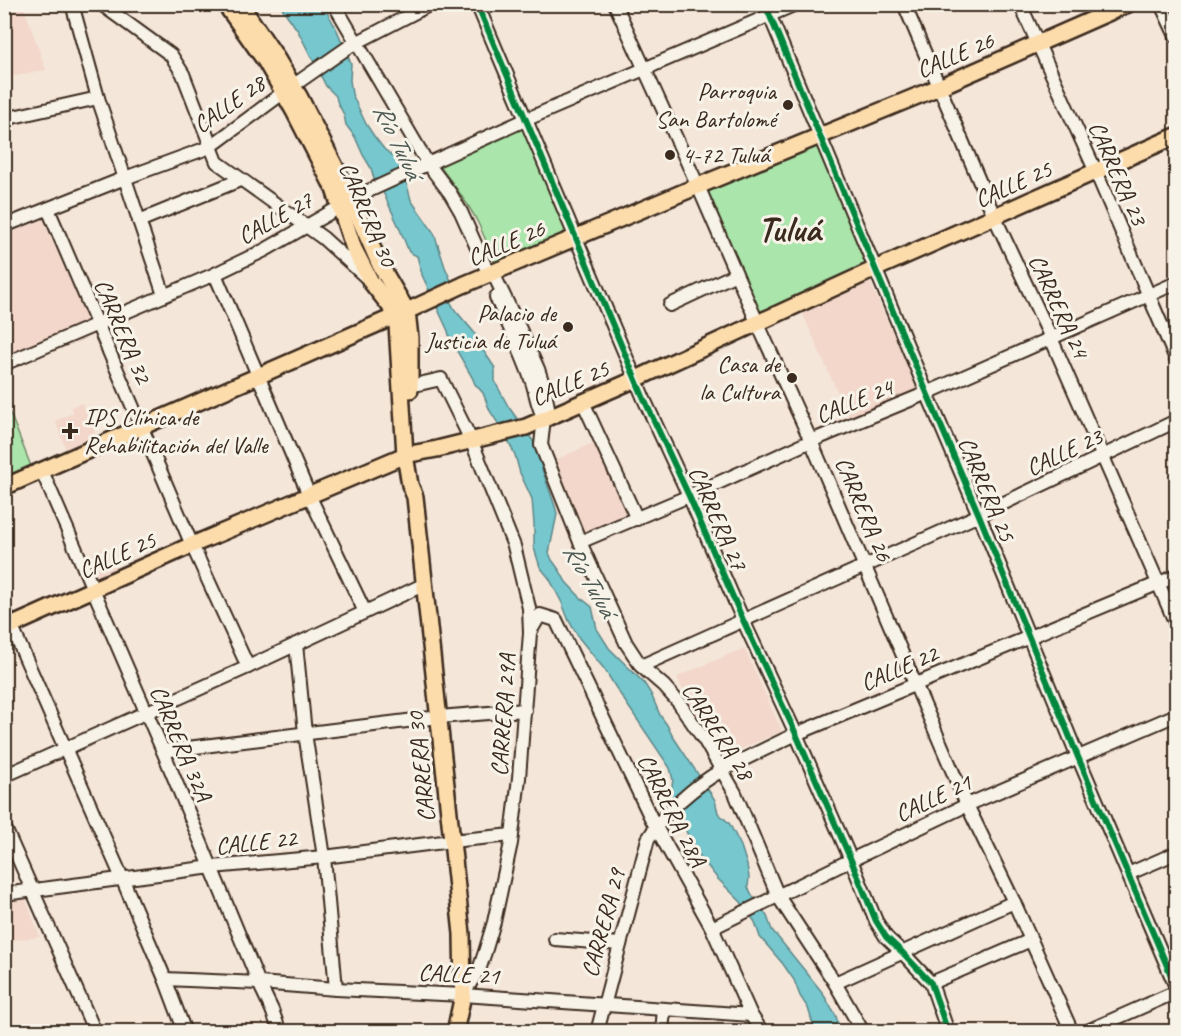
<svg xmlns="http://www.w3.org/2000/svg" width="1181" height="1036" font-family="Caveat,sans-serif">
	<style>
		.built { fill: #f2d7ca }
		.green { fill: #aae5ab; stroke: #728864; stroke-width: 1.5 }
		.water { fill: #76c7ce; stroke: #5e8888; stroke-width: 1.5 }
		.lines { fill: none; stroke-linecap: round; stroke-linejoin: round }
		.minor-casing { stroke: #3b2a1e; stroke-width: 16 }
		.major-casing { stroke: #3b2a1e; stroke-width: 20 }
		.minor { stroke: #f7f3e8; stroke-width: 12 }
		.major { stroke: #fddcac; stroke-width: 15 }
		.rail-casing { stroke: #3b2a1e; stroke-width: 5 }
		.rail { stroke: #f7f3e8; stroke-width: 3; stroke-dasharray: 9; stroke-linecap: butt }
		.cycleway-casing { stroke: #f7f3e8; stroke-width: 10 }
		.cycleway { stroke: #00873e; stroke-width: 6 }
		.poi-dot { fill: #3b2a1e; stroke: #f7f3e8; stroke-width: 2 }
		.labels { text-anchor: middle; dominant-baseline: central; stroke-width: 6; stroke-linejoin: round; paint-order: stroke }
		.street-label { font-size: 24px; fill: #3b2a1e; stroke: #f7f3e8 }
		.poi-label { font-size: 24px; fill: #3b2a1e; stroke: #f7f3e8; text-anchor: end }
		.water-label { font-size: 26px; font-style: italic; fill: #4d5953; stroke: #f7f3e8 }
		.town-label { font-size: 36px; font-weight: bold; fill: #3b2a1e; stroke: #f7f3e8 }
	</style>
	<rect width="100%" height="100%" fill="#f5e6da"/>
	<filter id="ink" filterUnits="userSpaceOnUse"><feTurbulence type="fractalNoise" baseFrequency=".0167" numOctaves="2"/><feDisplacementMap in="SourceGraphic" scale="12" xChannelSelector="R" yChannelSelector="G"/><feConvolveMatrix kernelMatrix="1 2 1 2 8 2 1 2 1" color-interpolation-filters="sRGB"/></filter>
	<g filter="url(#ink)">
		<!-- built -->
		<g class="built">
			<path d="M4,5H23L46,70L5,78Z"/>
			<path d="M43,220L87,320L5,355V235Z"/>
			<path d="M870,282L918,390L849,418L802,312Z"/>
			<path d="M82,403L97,437L66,449L55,421L73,413L71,407Z"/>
			<path d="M597,441L630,516L583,536L551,462Z"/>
			<path d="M106,546L118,572L98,581L86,556Z"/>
			<path d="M744,648L782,731L723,757L702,718L696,720L677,677Z"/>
			<path d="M25,898L40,937L5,941V900Z"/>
		</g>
		<!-- green -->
		<g class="green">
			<path d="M525,127L569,235L496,265C490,250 484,235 477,221C467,201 452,183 439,165Z"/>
			<path d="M817,144L866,265L761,314L708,191Z"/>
			<path d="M4,398L31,466L5,478H4Z"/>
		</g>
		<!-- water -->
		<path class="water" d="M280,5H323L337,30L351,64L350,80L352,94L366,124L374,136L384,149L396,159L404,174L411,200L434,233L445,267L452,283L450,301L455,310L473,331L483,350L495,368V382L500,391L508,406L533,441L540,456L542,469L555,506L557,514L549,553L552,560L560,571L566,582L581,598L592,607L597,629L609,648L644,683L651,694L660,715L667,725L672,735L715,800L718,813L729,823L741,846L747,865L749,877L748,887L752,895L767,916L772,930L822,992L836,1016L840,1031H815L808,1008L800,996L794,980L783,964L760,937L755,922L741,902L717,878L696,851L671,801V792L673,780L670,768L616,688L605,670L579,638L569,621L562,603L549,578L540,567L534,548V524L532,499L520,473L515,455L505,434L490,411L483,393L475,384L472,377L450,339L448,331L422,275L417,256L409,252L399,227L382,190L376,186L371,168L363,155L355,137L346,125L344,115L337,101L336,96L326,86L298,31Z"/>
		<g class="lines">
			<!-- minor casing -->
			<g class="minor-casing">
				<g id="minor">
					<path d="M72,4L98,98L164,295"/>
					<path d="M101,4L171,55L183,74L217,162L323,238L366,277"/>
					<path d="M334,4L428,164L450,193L461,212L486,268L487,276"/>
					<path d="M477,4L644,399L689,496L743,620L796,734L851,860L876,921L886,937L902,952L931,983L948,1032"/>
					<path d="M615,4L698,186L757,322L811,441L967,805L1014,902L1072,1032"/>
					<path d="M765,4L927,393L979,515L1078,757L1176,987"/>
					<path d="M904,4L995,218L1051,338L1176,624"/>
					<path d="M1020,4L1096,172L1176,359"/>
					<path d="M1161,4L1176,36"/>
					<path d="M4,119L98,98"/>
					<path d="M48,209L192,545L248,667"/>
					<path d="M139,221L240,180"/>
					<path d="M4,226L125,178L210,147L284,92L350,46L431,4"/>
					<path d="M487,269L493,273L519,327L538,369L544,387L548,407L544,418L541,445L580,542L626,643L641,666L664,686L679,703L705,741L735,793L778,896L835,983L863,1032"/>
					<path d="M215,274L309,495L365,612"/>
					<path d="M496,297C508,324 521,351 531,379C536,392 537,407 544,418"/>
					<path d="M670,305L736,274"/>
					<path d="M4,364L215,274L265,250L364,193L412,171L525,120L796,4"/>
					<path d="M410,386L441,379L471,440L514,546L529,608L530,633L519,778L511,843L494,922L485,952L480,967L463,995"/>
					<path d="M583,402L637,519"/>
					<path d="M42,471L163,751L259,983L272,1010L280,1032"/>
					<path d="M580,542L689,496L811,441L927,393L1176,283"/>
					<path d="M4,609L122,878L165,979L185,1032"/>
					<path d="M530,632L540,615L556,620L651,818L712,928L751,1015L762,1032"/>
					<path d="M296,644L305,733L324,857L336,989"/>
					<path d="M641,666L979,515L1176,421"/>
					<path d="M163,751L439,717L525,710"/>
					<path d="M4,776L248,667L425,584"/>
					<path d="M4,826L95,1032"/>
					<path d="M1128,874L1176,853"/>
					<path d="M4,894L212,867L324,857L451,841L512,835"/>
					<path d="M712,928L851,860L967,805L1176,715"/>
					<path d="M555,939L620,944"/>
					<path d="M165,979L259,983L336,989L463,995L751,1015"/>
					<path d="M835,983L1014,902"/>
					<path d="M931,983L1031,940"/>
					<path d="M597,1032L648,839C663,813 696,785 722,770L796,734L1176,576"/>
					<path d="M662,1032L664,1009"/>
					<path d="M1085,1032L1176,992"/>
				</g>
			</g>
			<!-- major casing -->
			<g class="major-casing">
				<g id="major">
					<path d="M225,4L266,62L294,111L334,189L354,249L371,282L390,306L397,324L405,455L410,485L415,497L462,934L463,995L455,1032"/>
					<path d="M240,4L274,54L299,96L345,186L380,265L407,311L410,338V390"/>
					<path d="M4,487L407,311L463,285L698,186L939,87L1128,4"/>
					<path d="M4,629L192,545L405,455L437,449L526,427L636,379L875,269L1176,136"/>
				</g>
			</g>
			<!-- minor -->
			<use href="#minor" class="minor"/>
			<!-- major -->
			<use href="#major" class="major"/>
			<!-- rail casing -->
			<g class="rail-casing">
				<path id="rail" d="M1171,1032L1176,1024"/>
			</g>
			<!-- rail -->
			<use href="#rail" class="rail"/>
			<!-- cycleway casing -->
			<g class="cycleway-casing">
				<g id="cycleway">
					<path d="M477,4L644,399L689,496L743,620L796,734L851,860L876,921L886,937L902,952L931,983L948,1032"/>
					<path d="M765,4L927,393L979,515L1078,757L1176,987"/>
				</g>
			</g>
			<!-- cycleway -->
			<use href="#cycleway" class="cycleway"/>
		</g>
	</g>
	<!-- markers -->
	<g class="poi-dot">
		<circle cx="788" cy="105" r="6"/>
		<circle cx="670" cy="155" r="6"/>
		<circle cx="568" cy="327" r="6"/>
		<circle cx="792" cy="378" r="6"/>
		<path d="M67 422h6v6h6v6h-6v6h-6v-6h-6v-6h6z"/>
	</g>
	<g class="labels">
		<!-- street labels -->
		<g class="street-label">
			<text transform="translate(955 55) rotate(-23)">CALLE 26</text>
			<text transform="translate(229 104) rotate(-35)">CALLE 28</text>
			<text transform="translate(1118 173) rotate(66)">CARRERA 23</text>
			<text transform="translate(1013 184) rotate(-24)">CALLE 25</text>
			<text transform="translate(368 214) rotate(67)">CARRERA 30</text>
			<text transform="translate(275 218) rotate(-29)">CALLE 27</text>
			<text transform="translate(506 243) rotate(-23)">CALLE 26</text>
			<text transform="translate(1059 306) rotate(65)">CARRERA 24</text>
			<text transform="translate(123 331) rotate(67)">CARRERA 32</text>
			<text transform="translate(570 383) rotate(-23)">CALLE 25</text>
			<text transform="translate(854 401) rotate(-22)">CALLE 24</text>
			<text transform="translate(1064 452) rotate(-25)">CALLE 23</text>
			<text transform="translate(987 489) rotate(67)">CARRERA 25</text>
			<text transform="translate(864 509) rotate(67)">CARRERA 26</text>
			<text transform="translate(718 518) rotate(66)">CARRERA 27</text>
			<text transform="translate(117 555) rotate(-24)">CALLE 25</text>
			<text transform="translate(899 668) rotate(-23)">CALLE 22</text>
			<text transform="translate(503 715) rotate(-86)">CARRERA 29A</text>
			<text transform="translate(718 731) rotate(57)">CARRERA 28</text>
			<text transform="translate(181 743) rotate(67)">CARRERA 32A</text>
			<text transform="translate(421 767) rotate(-96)">CARRERA 30</text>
			<text transform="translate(933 798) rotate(-25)">CALLE 21</text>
			<text transform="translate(672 810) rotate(63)">CARRERA 28A</text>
			<text transform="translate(256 842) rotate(-6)">CALLE 22</text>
			<text transform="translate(603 923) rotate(-75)">CARRERA 29</text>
			<text transform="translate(459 974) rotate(3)">CALLE 21</text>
		</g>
		<!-- poi labels -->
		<g class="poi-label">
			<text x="776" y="91">Parroquia<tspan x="776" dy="28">San Bartolomé</tspan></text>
			<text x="682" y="155" text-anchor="start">4-72 Tuluá</text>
			<text x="556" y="313">Palacio de<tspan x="556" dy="28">Justicia de Tuluá</tspan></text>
			<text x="780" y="364">Casa de<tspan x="780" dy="28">la Cultura</tspan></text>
			<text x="84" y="417" text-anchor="start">IPS Clínica de<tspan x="84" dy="28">Rehabilitación del Valle</tspan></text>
		</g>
		<!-- water labels -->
		<g class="water-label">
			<text transform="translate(398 141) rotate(64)">Río Tuluá</text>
			<text transform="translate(590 580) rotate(60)">Río Tuluá</text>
		</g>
		<!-- town labels -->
		<g class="town-label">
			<text x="789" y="229">Tuluá</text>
		</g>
	</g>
	<!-- margin -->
	<rect width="1181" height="1036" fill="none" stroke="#f7f3e8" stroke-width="24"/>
	<rect x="12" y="12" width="1157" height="1012" fill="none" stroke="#3b2a1e" stroke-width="2" filter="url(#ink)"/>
</svg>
